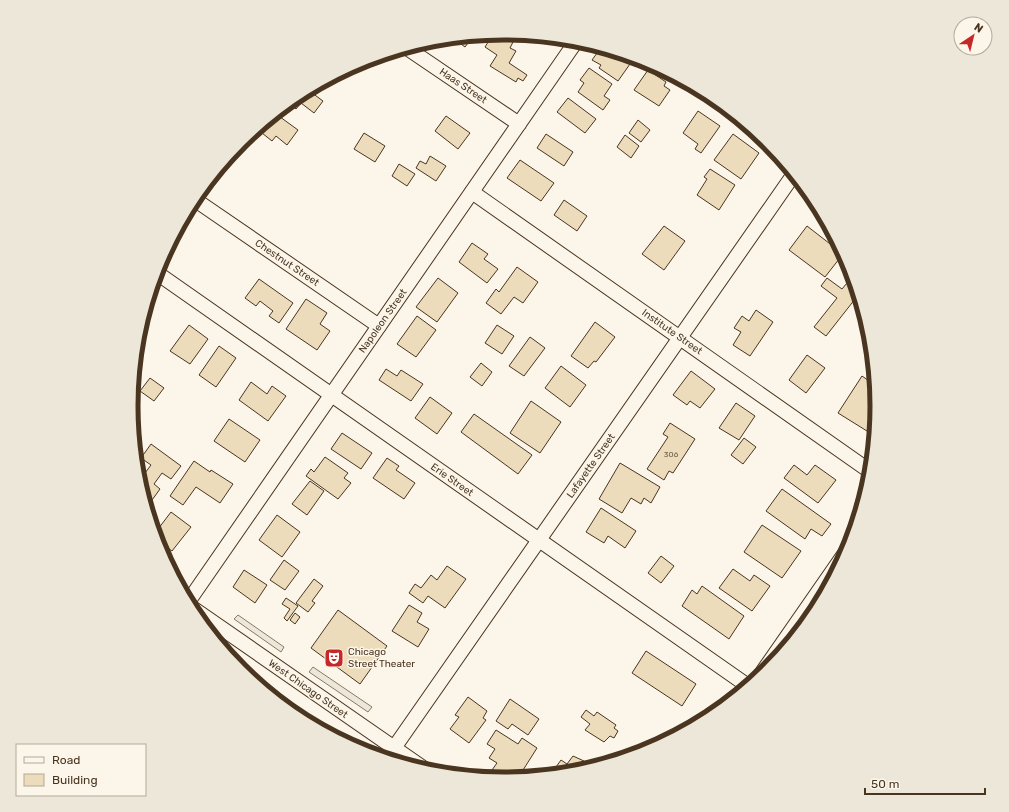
<svg xmlns="http://www.w3.org/2000/svg" width="1009" height="812" font-family="Rubik,sans-serif">
	<style>
		.parking { fill: #ede7d9; stroke: #887966 }
		.building { fill: #ecdcbc; stroke: #4a3520 }
		.lines { fill: none; stroke-linecap: round; stroke-linejoin: round }
		.street-casing { stroke: #4a3520; stroke-width: 16 }
		.street { stroke: #fbf6e9; stroke-width: 14 }
		.labels { text-anchor: middle; dominant-baseline: central; stroke-width: 3; stroke-linejoin: round; paint-order: stroke }
		.number-label { font-size: 8px; fill: #725f47 }
		.street-label { font-size: 10px; fill: #4a3520; stroke: #fbf6e9 }
		.poi-label { font-size: 10px; fill: #4a3520; stroke: #fbf6e9; text-anchor: start }
		.rim { fill: none; stroke: #4a3520; stroke-width: 5 }
	</style>
	<rect width="100%" height="100%" fill="#fbf6e9"/>
	<!-- parking -->
	<g class="parking">
		<path d="M238,615L284,647L281,652L234,619Z"/>
		<path d="M313,667L372,707L368,712L309,672Z"/>
	</g>
	<!-- building -->
	<g class="building">
		<path d="M493,34H499L513,42L510,48L516,51L509,63L527,75L523,81L518,78L516,82L490,66L497,55L485,47Z"/>
		<path d="M473,36L465,47L453,38Z"/>
		<path d="M600,49L609,55L611,51L630,64L618,81L599,68L601,65L592,60Z"/>
		<path d="M589,68L612,84L604,96L610,100L603,110L578,92L584,83L580,80Z"/>
		<path d="M648,70L666,82L664,86L670,90L659,106L634,90Z"/>
		<path d="M308,90L323,101L314,113L301,103L296,109L289,103Z"/>
		<path d="M568,98L596,119L585,133L557,112Z"/>
		<path d="M698,111L720,126L701,153L695,149L698,144L683,133Z"/>
		<path d="M276,114L298,130L287,145L276,136L272,141L257,129Z"/>
		<path d="M446,116L470,133L458,149L435,131Z"/>
		<path d="M638,120L650,130L641,142L629,133Z"/>
		<path d="M364,133L385,146L375,162L354,149Z"/>
		<path d="M546,134L573,152L564,166L537,148Z"/>
		<path d="M733,134L759,153L741,179L714,160Z"/>
		<path d="M625,135L639,146L631,158L617,147Z"/>
		<path d="M430,156L446,166L436,181L416,168L420,161L426,164Z"/>
		<path d="M520,160L554,183L541,201L507,178Z"/>
		<path d="M399,164L415,174L407,186L392,176Z"/>
		<path d="M710,169L735,185L719,210L697,195L707,179L704,177Z"/>
		<path d="M564,200L587,216L577,231L554,215Z"/>
		<path d="M822,212L829,226L818,218Z"/>
		<path d="M664,226L685,241L664,270L642,254Z"/>
		<path d="M807,226L843,254L825,277L789,250Z"/>
		<path d="M472,243L488,254L484,259L498,269L487,283L459,262Z"/>
		<path d="M517,267L538,282L523,303L514,297L501,314L486,303L496,289L499,292Z"/>
		<path d="M438,278L458,293L437,322L416,307Z"/>
		<path d="M827,278L842,289L847,283L859,294L826,336L814,327L837,298L821,286Z"/>
		<path d="M259,279L293,303L279,323L269,316L273,311L260,301L256,306L245,298Z"/>
		<path d="M306,299L327,313L320,324L330,331L317,350L286,329Z"/>
		<path d="M756,310L773,322L750,356L733,345L741,332L734,328L742,316L749,321Z"/>
		<path d="M417,316L436,330L416,357L397,344Z"/>
		<path d="M595,322L615,337L596,362L594,361L588,368L571,356Z"/>
		<path d="M189,325L208,339L190,364L170,351Z"/>
		<path d="M497,325L514,336L502,354L485,343Z"/>
		<path d="M530,337L545,348L524,376L509,366Z"/>
		<path d="M219,346L236,358L216,387L199,375Z"/>
		<path d="M807,355L825,368L806,393L789,380Z"/>
		<path d="M481,363L492,372L482,386L470,377Z"/>
		<path d="M561,366L586,385L570,407L545,388Z"/>
		<path d="M386,369L397,376L401,370L423,384L411,401L379,380Z"/>
		<path d="M691,371L715,389L700,408L690,401L687,405L673,395Z"/>
		<path d="M862,376L875,385L877,406L875,436L838,413Z"/>
		<path d="M150,378L164,388L154,401L140,391Z"/>
		<path d="M251,382L267,394L272,386L286,396L268,421L239,400Z"/>
		<path d="M430,397L452,413L437,434L415,418Z"/>
		<path d="M531,401L561,422L540,453L510,433Z"/>
		<path d="M736,403L755,416L739,440L719,428Z"/>
		<path d="M474,414L532,455L518,474L461,432Z"/>
		<path d="M229,419L260,440L245,462L214,441Z"/>
		<path d="M670,423L695,439L673,473L669,471L664,480L647,469L668,437L663,434Z"/>
		<path d="M342,433L372,453L361,469L331,449Z"/>
		<path d="M744,438L756,447L743,464L731,455Z"/>
		<path d="M151,444L181,466L171,479L162,473L154,484L160,489L147,507L138,474L142,477L151,465L141,458Z"/>
		<path d="M325,457L348,473L344,478L351,483L338,499L306,476L311,469L314,472Z"/>
		<path d="M387,458L399,466L396,470L415,483L404,499L373,478Z"/>
		<path d="M194,461L210,472L211,470L233,484L220,503L196,487L183,505L170,496Z"/>
		<path d="M620,463L660,487L651,503L644,498L641,504L631,498L622,513L599,499Z"/>
		<path d="M794,465L807,475L815,465L836,480L818,503L784,478Z"/>
		<path d="M310,481L324,491L307,515L292,504Z"/>
		<path d="M782,489L831,524L822,536L811,529L805,539L766,511Z"/>
		<path d="M601,508L636,531L625,548L608,536L604,543L586,532Z"/>
		<path d="M171,512L191,527L172,551L157,540L155,533Z"/>
		<path d="M277,515L300,532L282,557L259,540Z"/>
		<path d="M762,525L801,551L782,578L744,552Z"/>
		<path d="M661,556L674,566L661,583L648,573Z"/>
		<path d="M284,560L299,571L285,590L270,580Z"/>
		<path d="M447,566L466,579L445,608L428,596L423,603L409,593L415,584L421,588L431,575L437,580Z"/>
		<path d="M733,569L750,581L754,575L770,586L752,611L719,588Z"/>
		<path d="M244,570L267,585L255,603L233,587Z"/>
		<path d="M314,579L323,586L312,601L315,603L308,612L296,603Z"/>
		<path d="M702,586L744,616L729,639L682,606L692,590L697,594Z"/>
		<path d="M286,598L298,606L287,621L284,618L290,609L282,604Z"/>
		<path d="M409,605L422,613L417,622L429,629L418,647L392,631Z"/>
		<path d="M338,610L387,646L360,684L311,648Z"/>
		<path d="M295,613L300,617L295,624L290,620Z"/>
		<path d="M646,651L696,684L682,706L632,673Z"/>
		<path d="M468,697L487,711L483,718L486,720L469,743L450,729L459,717L455,715Z"/>
		<path d="M510,699L539,719L528,735L512,724L508,729L496,721Z"/>
		<path d="M586,710L594,716L597,712L616,725L614,728L618,731L614,738L610,736L604,742L585,730L590,724L581,717Z"/>
		<path d="M496,730L518,744L522,738L537,748L518,778L506,779L492,770L497,763L489,758L495,749L487,744Z"/>
		<path d="M573,756L584,761L583,763L585,765L581,771L551,774L561,760L567,764Z"/>
	</g>
	<g class="lines">
		<!-- street casing -->
		<g class="street-casing">
			<g id="street">
				<path d="M407,48L519,124"/>
				<path d="M472,192L871,472"/>
				<path d="M194,199L379,326"/>
				<path d="M157,273L748,686"/>
				<path d="M188,602L577,40"/>
				<path d="M191,607L426,770"/>
				<path d="M759,677L850,546"/>
				<path d="M387,758L794,174"/>
			</g>
		</g>
		<!-- street -->
		<use href="#street" class="street"/>
	</g>
	<!-- icons -->
	<defs>
		<g id="theatre-square" transform="scale(1)"><rect x="-9" y="-9" width="18" height="18" rx="4" fill="#c62828" stroke="#fbf6e9"/><path d="M-5-5.5Q0-4 5-5.5V0Q5 5 0 6Q-5 5-5 0ZM-3.3-2.5H-1v1.5H-3.3ZM1-2.5H3.3v1.5H1ZM-2.8 1Q0 5.5 2.8 1Z" fill="#fff"/></g>
	</defs>
	<g fill-rule="evenodd">
		<use href="#theatre-square" x="334" y="658"/>
	</g>
	<g class="labels">
		<!-- number labels -->
		<g class="number-label">
			<text x="671" y="454">306</text>
		</g>
		<!-- street labels -->
		<g class="street-label">
			<text transform="translate(463 86) rotate(34)">Haas Street</text>
			<text transform="translate(287 263) rotate(34)">Chestnut Street</text>
			<text transform="translate(383 321) rotate(-55)">Napoleon Street</text>
			<text transform="translate(672 332) rotate(35)">Institute Street</text>
			<text transform="translate(591 466) rotate(-55)">Lafayette Street</text>
			<text transform="translate(452 480) rotate(35)">Erie Street</text>
			<text transform="translate(308 689) rotate(35)">West Chicago Street</text>
		</g>
		<!-- poi labels -->
		<g class="poi-label">
			<text x="348" y="652">Chicago<tspan x="348" dy="12">Street Theater</tspan></text>
		</g>
	</g>
	<!-- crop -->
	<path d="M0 0H1009V812H0ZM138 406a366 366 0 1 1 732 0a366 366 0 1 1-732 0Z" fill="#ede7d9" fill-rule="evenodd"/>
	<path class="rim" d="M138 406a366 366 0 1 1 732 0a366 366 0 1 1-732 0Z"/>
	<!-- legend -->
	<rect x="16" y="744" width="130" height="52" fill="#fbf6e9" stroke="#b4a999"/>
	<rect x="24" y="757" width="20" height="6" fill="#fbf6e9" stroke="#b4a999"/>
	<text x="52" y="764" font-size="12" fill="#4a3520">Road</text>
	<rect x="24" y="774" width="20" height="12" fill="#ecdcbc" stroke="#b4a999"/>
	<text x="52" y="784" font-size="12" fill="#4a3520">Building</text>
	<!-- north arrow -->
	<g transform="translate(973 36) rotate(35)"><circle r="19" fill="#fbf6e9" stroke="#b4a999"/>
	<path d="M0-3L7 15L0 10L-7 15Z" fill="#c62828"/>
	<text y="-6" font-size="11" font-weight="bold" text-anchor="middle" fill="#4a3520">N</text>
	</g>
	<!-- scale -->
	<path d="M865 788v6h120v-6" fill="none" stroke="#4a3520" stroke-width="2"/>
	<text x="871" y="788" font-size="12" fill="#4a3520" stroke="#fbf6e9" stroke-width="3" paint-order="stroke">50 m</text>
</svg>
